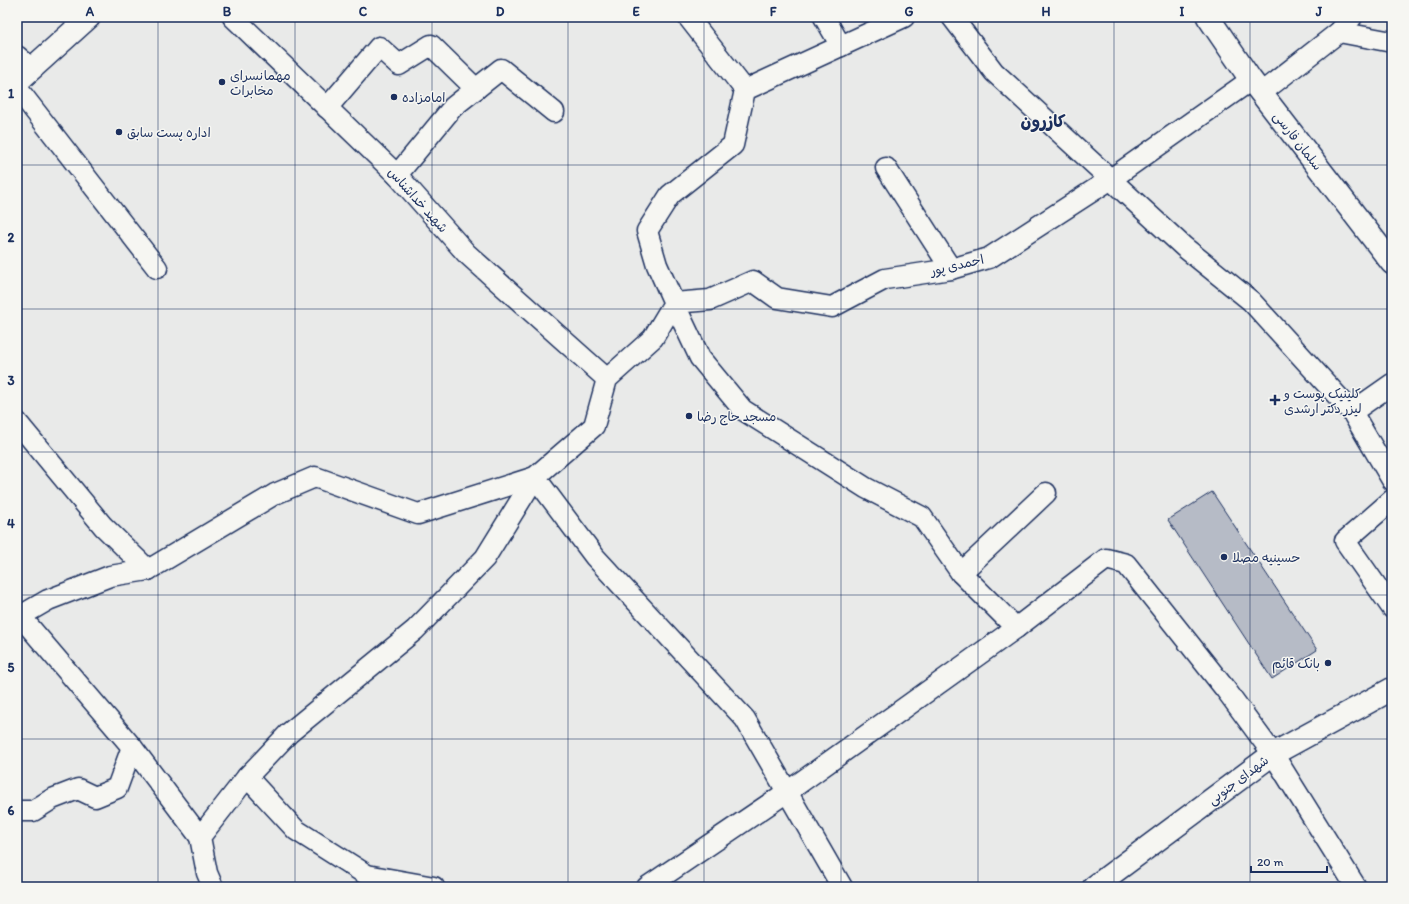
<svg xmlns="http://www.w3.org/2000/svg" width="1409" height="904" font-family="Itim,'Playpen Sans Arabic',sans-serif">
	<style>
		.building { fill: #b6bbc6; stroke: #1b2f5e }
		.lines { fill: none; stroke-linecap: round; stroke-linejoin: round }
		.street-casing { stroke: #1b2f5e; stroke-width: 23 }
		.secondary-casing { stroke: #1b2f5e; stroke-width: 25 }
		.street { stroke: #f6f6f2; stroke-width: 20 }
		.secondary { stroke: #f6f6f2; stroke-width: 22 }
		.grid { fill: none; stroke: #1b2f5e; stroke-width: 1; stroke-opacity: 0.55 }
		.poi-dot { fill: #1b2f5e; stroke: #f6f6f2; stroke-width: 1.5 }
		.labels { text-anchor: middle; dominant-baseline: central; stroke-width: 3; stroke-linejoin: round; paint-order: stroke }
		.poi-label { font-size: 13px; fill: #1b2f5e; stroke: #f6f6f2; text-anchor: start }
		.street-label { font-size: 13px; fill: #1b2f5e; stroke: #f6f6f2 }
		.district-label { font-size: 17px; font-weight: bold; fill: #1b2f5e; stroke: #f6f6f2 }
		.neatline { fill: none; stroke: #1b2f5e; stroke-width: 1.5 }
		.grid-label { font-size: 13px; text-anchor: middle; font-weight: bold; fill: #1b2f5e }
	</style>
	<rect width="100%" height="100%" fill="#e9eae9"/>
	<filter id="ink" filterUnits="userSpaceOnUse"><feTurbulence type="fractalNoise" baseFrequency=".025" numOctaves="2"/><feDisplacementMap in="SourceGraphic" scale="8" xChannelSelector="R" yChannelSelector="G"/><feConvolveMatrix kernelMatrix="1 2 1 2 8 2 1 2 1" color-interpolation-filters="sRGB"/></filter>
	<g filter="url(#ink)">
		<!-- building -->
		<path class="building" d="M1212,492L1317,650L1272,679L1168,520Z"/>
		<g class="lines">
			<!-- street casing -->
			<g class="street-casing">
				<g id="street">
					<path d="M233,17L397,175L466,253L607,379"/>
					<path d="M688,17L745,90"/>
					<path d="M824,17L841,46"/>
					<path d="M952,17L994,72L1184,247L1251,301L1352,412"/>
					<path d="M1339,32L1392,42"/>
					<path d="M17,56L32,69"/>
					<path d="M1251,80L1111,179L989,258L951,269L885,279L832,307L777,298L753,281L710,300L674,303L700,358L743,410L866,488L922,517L961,573L1016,628L1106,559L1126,564L1226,690L1273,754L1356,887"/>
					<path d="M17,88L157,268"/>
					<path d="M1261,93L1339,32L1352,17"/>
					<path d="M327,108L379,47L399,65L431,45L476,89"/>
					<path d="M886,168L951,269"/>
					<path d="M397,175L453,107L501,69L554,112"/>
					<path d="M1392,384L1352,412L1392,480"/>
					<path d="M17,422L103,526L148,570"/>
					<path d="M1392,500L1345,541L1392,608"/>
					<path d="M961,573L1046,493"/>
					<path d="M21,617L132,747L200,837"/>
					<path d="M17,618L48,600L110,576L148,570L275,494L315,477L418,514L535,477L594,426L607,379L653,338L674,303L657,265L647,231L670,195L733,145L745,90L904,17"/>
					<path d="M247,777L296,830L367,875L434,887"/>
					<path d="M17,811H33L52,799L78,789L95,797L117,788L132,747"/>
					<path d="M213,887L207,873L200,837L247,777L289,733L415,630L485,558L535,477L595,557L745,719L842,887"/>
					<path d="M647,887L787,792L1016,628"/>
				</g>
			</g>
			<!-- secondary casing -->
			<g class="secondary-casing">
				<g id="secondary">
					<path d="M1208,17L1251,80L1392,263"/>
					<path d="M17,82L89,17"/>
					<path d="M1094,887L1273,754L1392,689"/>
				</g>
			</g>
			<!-- street -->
			<use href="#street" class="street"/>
			<!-- secondary -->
			<use href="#secondary" class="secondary"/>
		</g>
	</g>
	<!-- grid -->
	<path class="grid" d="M158,17V887M295,17V887M432,17V887M568,17V887M704,17V887M841,17V887M978,17V887M1114,17V887M1250,17V887M17,165H1392M17,309H1392M17,452H1392M17,595H1392M17,739H1392"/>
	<!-- markers -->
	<g class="poi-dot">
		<circle cx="222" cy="82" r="4"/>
		<circle cx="394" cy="97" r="4"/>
		<circle cx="119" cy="132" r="4"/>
		<path d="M1273 394h4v4h4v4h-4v4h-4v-4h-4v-4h4z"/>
		<circle cx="689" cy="416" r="4"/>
		<circle cx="1224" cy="557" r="4"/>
		<circle cx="1328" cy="663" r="4"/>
	</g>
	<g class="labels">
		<!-- poi labels -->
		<g class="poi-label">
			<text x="230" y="75">مهمانسرای<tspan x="230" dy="15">مخابرات</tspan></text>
			<text x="402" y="97">امامزاده</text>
			<text x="127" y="132">اداره پست سابق</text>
			<text x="1284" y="393">کلینیک پوست و<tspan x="1284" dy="15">لیزر دکتر ارشدی</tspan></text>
			<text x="697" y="416">مسجد حاج رضا</text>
			<text x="1232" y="557">حسینیه مصلا</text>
			<text x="1320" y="663" text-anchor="end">بانک قائم</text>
		</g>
		<!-- street labels -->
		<g class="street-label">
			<text transform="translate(1298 141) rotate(52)">سلمان فارسی</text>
			<text transform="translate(418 200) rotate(48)">شهید خداشناس</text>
			<text transform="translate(957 265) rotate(-13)">احمدی پور</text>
			<text transform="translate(1238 780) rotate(-37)">شهدای جنوبی</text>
		</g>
		<!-- district labels -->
		<g class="district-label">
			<text x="1043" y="121">کازرون</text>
		</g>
	</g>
	<!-- margin -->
	<rect width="1409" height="904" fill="none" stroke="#f6f6f2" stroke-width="44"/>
	<!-- scale -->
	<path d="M1251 866v6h76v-6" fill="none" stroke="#1b2f5e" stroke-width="2"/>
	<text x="1257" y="866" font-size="12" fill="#1b2f5e" stroke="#f6f6f2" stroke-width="3" paint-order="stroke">20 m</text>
	<rect x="22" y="22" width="1365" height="860" class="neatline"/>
	<g class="grid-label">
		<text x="90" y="16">A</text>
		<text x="227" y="16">B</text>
		<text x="363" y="16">C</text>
		<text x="500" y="16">D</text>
		<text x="636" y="16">E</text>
		<text x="773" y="16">F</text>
		<text x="909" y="16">G</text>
		<text x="1046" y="16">H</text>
		<text x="1182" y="16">I</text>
		<text x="1319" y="16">J</text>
		<text x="11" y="98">1</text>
		<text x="11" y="242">2</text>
		<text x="11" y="385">3</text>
		<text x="11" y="528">4</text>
		<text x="11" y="672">5</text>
		<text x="11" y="815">6</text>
	</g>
</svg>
